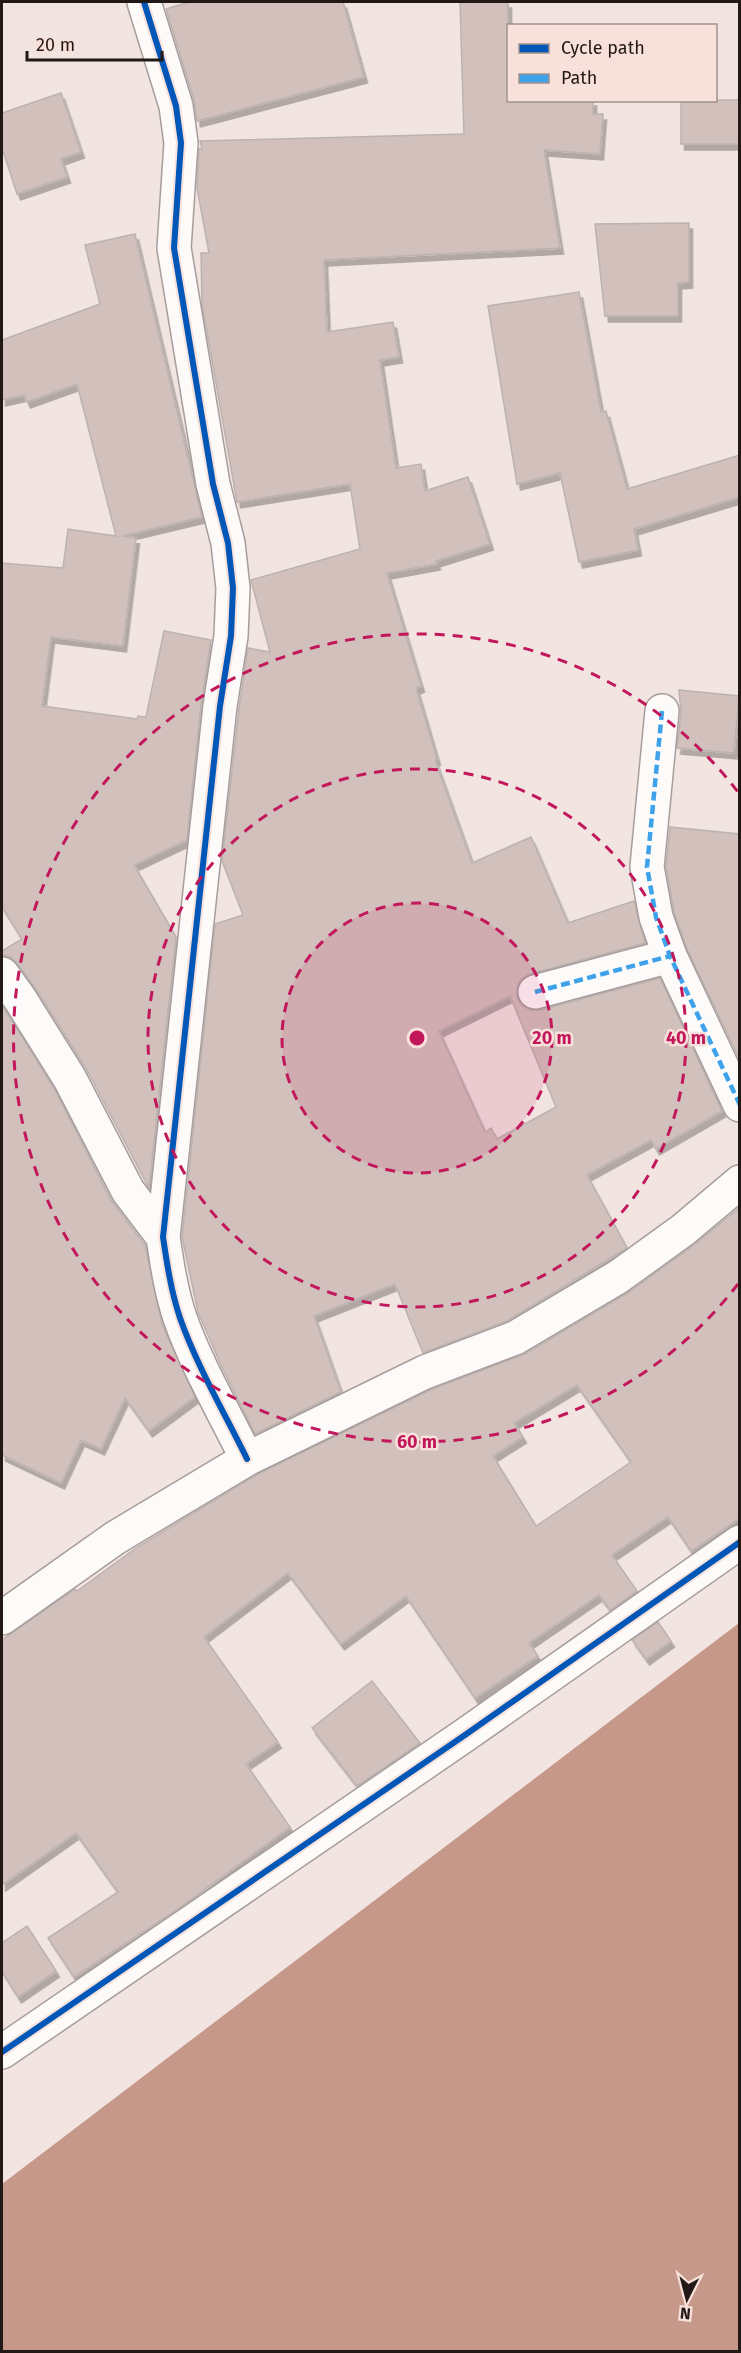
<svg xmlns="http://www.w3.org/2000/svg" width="741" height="2353" font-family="'Fira Sans',sans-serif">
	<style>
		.water { fill: #c6988a }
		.building { fill: #d2c0bc; stroke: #bcb2b0; stroke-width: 1.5; fill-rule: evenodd; filter: url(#shadow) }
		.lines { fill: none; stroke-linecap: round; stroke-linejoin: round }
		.minor-casing { stroke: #a79d9b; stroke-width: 36 }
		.minor { stroke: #fdfbfa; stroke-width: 33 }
		.quiet { stroke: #3ea2ea; stroke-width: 4.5; stroke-dasharray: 9 4.5; stroke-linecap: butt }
		.cycleway-casing { stroke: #f8e1da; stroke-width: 10 }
		.cycleway { stroke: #0057b8; stroke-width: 6 }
		.ring { fill: none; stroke: #c2185b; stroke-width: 3; stroke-dasharray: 10 8 }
		.centre { fill: #c2185b; stroke: #f8e1da; stroke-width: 3 }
		.ring-label { font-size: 18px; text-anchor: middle; font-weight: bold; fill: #c2185b; stroke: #f8e1da; stroke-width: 5; stroke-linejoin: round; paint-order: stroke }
	</style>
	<defs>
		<filter id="shadow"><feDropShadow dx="3.5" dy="6" stdDeviation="0" flood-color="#0004"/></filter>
	</defs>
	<rect width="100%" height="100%" fill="#f1e4e1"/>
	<!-- water -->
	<path class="water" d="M739,1623V2351H2V2184Z"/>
	<!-- building -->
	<g class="building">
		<path d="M189,2H343L364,77L197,121L194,100L166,9Z"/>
		<path d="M460,2H508V100H593V114H603L600,154L544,150L560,248L324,260L327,332L393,322L399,357L380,360L396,468L421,464L425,491L468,477L490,544L436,561L437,564L387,573L421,686L416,688L437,759L435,760L472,863L531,837L568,923L634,901L645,943L530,974L521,979L517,987V997L521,1005L530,1010H540L660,978L722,1111L656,1149L651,1140L587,1175L627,1248L507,1321L423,1353L395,1284L314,1316L341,1392L255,1434L220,1363L198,1312L182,1237L215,924L243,915L222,861L239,708L248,648L270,652L251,580L360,549L350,484L237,502L202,304L201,253H209L197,188L199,149L202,148L200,141L464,134ZM510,996L556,1107L497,1139L491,1128L485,1132L439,1031Z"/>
		<path d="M61,93L81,152L61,159L67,177L17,194L2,148V113Z"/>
		<rect x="681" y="100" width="59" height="44"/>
		<path d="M689,223V282L678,283V316H605L595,224Z"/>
		<path d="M135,234L202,517L122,536L136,538L123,646L51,637L42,706L137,719L138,716L146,717L164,631L211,640L201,704L187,840L134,865L176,937L149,1188L87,1070L36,989L17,963L10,957L2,955V951L22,939L2,907V563L63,568L68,529L116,536L77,384L27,402L24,395L2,400V340L100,304L85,245Z"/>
		<path d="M579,292L601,412L606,411L627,489L740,455V497L634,529L638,550L579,562L560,473L517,484L488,306Z"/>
		<path d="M679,690L739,696L734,753L677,748L681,713Z"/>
		<path d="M670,827L740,834V1060L687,949L674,912L666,866Z"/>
		<path d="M2,1005L54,1088L111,1200L145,1245L162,1324L195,1397L149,1431L125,1398L101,1449L81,1440L61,1483L2,1455Z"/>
		<path d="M740,1207V1518L691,1551L668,1517L612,1555L637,1591L610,1610L599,1595L529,1643L538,1656L475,1698L406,1596L341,1644L288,1573L204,1637L278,1742L246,1764L290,1827L178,1909L74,1977L48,1938L118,1892L76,1833L2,1885V1640L75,1589L77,1591L136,1548L256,1475L432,1389L525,1354L629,1292L694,1245ZM577,1385L631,1462L536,1526L493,1456L523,1437L514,1423Z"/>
		<path d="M658,1622L671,1641L646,1659L632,1640Z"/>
		<path d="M372,1681L420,1743L357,1786L312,1728Z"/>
		<path d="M27,1926L56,1971L18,1997L2,1972V1943Z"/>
	</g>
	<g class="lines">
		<!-- minor casing -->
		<g class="minor-casing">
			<g id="minor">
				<path d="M144,2L176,106L181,143L174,248L213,484L228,543L233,588L231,636L220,706L163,1237C167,1264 171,1291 180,1318C197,1366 224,1412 247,1459"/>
				<path d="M662,711L647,867L656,917L670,956L740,1105"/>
				<path d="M2,974L20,999L70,1079L128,1191L163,1237"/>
				<path d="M535,992L670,956"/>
				<path d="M2,1618L115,1538L247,1459L425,1372L515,1338L618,1277L683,1230L740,1182"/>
				<path d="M2,2052L465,1735L740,1542"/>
			</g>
		</g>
		<!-- minor -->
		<use href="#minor" class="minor"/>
		<!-- quiet -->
		<g class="quiet">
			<path d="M662,711L647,867L656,917L670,956L740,1105"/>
			<path d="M535,992L670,956"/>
		</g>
		<!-- cycleway casing -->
		<g class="cycleway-casing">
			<g id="cycleway">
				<path d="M144,2L176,106L181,143L174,248L213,484L228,543L233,588L231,636L220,706L163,1237C167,1264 171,1291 180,1318C197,1366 224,1412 247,1459"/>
				<path d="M2,2052L465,1735L740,1542"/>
			</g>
		</g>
		<!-- cycleway -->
		<use href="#cycleway" class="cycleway"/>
	</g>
	<!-- distance rings -->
	<circle cx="417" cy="1038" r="135" fill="#c2185b" fill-opacity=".12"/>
	<g class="ring">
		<circle cx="417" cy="1038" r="135"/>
		<circle cx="417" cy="1038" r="269"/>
		<path d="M738 1284A404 404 0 1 1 738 792"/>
	</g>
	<circle cx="417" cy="1038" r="9" class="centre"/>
	<g class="ring-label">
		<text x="552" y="1044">20 m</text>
		<text x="686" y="1044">40 m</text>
		<text x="417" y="1448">60 m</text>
	</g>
	<!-- border -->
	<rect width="741" height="2353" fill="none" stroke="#221917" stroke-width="6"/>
	<!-- legend -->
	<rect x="507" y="24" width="210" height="78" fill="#f8e1da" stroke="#a2918c" stroke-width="1.5"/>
	<rect x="519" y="44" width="30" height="9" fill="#0057b8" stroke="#a2918c" stroke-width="1.5"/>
	<text x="561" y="54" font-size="18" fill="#221917">Cycle path</text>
	<rect x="519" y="74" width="30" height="9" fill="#3ea2ea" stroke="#a2918c" stroke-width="1.5"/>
	<text x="561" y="84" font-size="18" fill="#221917">Path</text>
	<!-- north arrow -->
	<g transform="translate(687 2299) rotate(186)" stroke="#f8e1da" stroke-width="4.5" paint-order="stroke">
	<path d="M0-4.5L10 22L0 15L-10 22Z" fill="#221917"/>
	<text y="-9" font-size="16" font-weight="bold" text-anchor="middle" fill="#221917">N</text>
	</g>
	<!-- scale -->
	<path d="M27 51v9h135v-9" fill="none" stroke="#221917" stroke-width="3"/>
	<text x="36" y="51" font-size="18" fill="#221917" stroke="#f8e1da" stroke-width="4.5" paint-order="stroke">20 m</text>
</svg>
